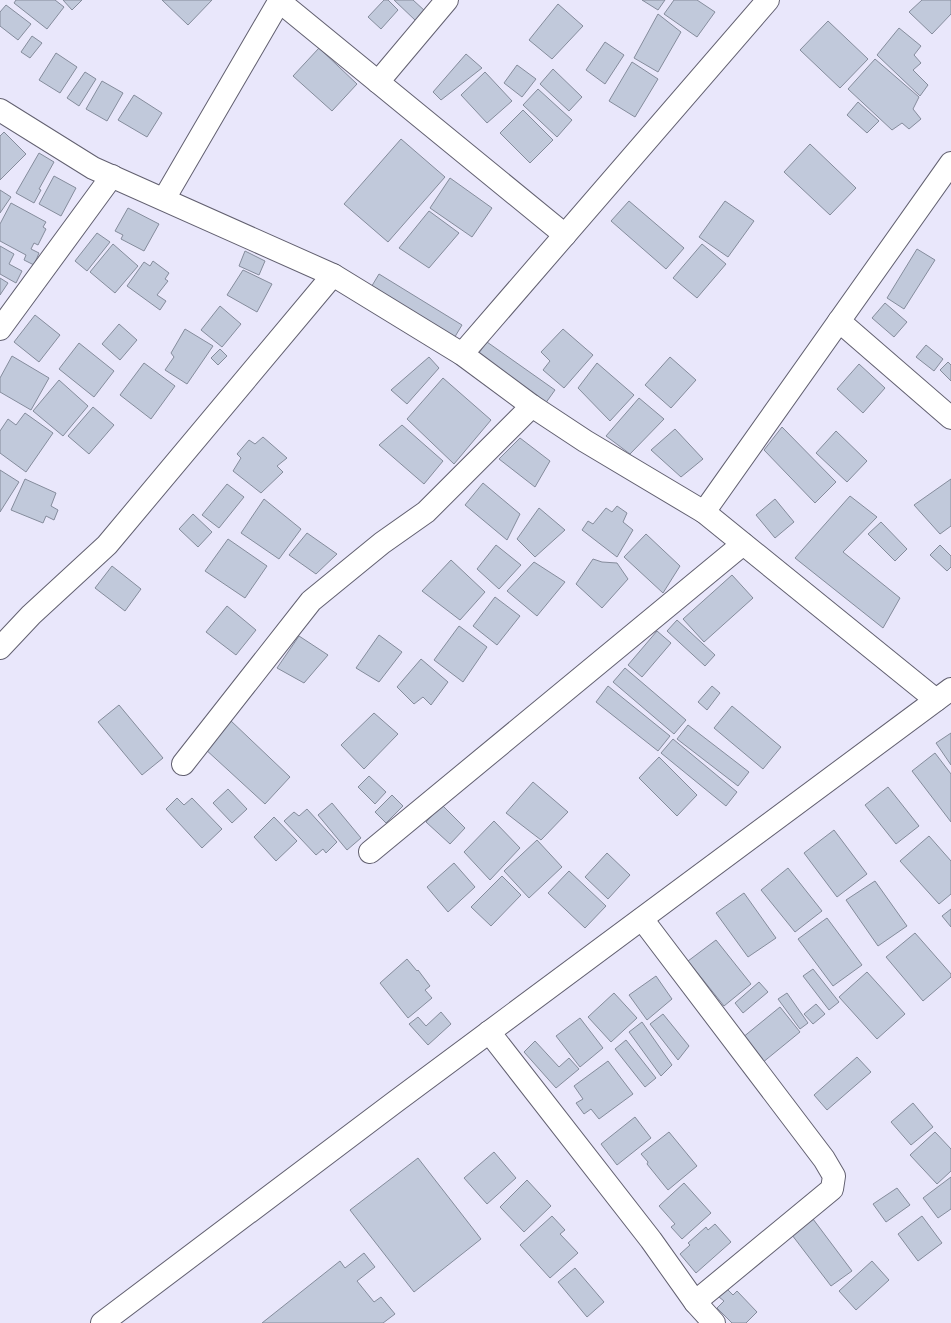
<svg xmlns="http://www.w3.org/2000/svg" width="951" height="1323" font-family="Karla,sans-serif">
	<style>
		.building { fill: #c1c9db; stroke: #858c9c }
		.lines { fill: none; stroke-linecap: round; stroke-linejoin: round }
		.minor-casing { stroke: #626070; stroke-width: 24 }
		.minor { stroke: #fff; stroke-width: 22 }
	</style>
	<rect width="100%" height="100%" fill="#e9e7fb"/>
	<!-- building -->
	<g class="building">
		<path d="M16,0H55L64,7L47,29L14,3Z"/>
		<path d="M63,0H82L72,10Z"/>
		<path d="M162,0H212L188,25Z"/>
		<path d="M384,0H388L398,10L381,29L368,17Z"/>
		<path d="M394,0H413L425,11L416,21Z"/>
		<path d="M642,0H665L658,10Z"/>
		<path d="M674,0H697L715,12L697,37L664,14Z"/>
		<path d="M922,0H951V14L932,34L909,12Z"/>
		<path d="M558,4L583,26L552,59L529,40Z"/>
		<path d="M6,5L31,24L18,40L0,26V12Z"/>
		<path d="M658,14L681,32L658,72L634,58Z"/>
		<path d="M828,21L868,59L840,88L800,50Z"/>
		<path d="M899,28L921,46L914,55L921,63L913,70L928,85L920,96L877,55Z"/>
		<path d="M32,36L42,43L30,58L21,52Z"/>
		<path d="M605,42L624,55L605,84L586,70Z"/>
		<path d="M319,48L357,84L332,111L293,76Z"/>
		<path d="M56,53L77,67L60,93L39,80Z"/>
		<path d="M466,54L482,68L441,100L433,92Z"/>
		<path d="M875,59L919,97L913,109L921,119L909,129L902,123L892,130L848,89Z"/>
		<path d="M632,62L658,79L635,117L609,101Z"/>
		<path d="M517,65L536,79L522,97L504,83Z"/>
		<path d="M553,69L582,97L569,111L540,84Z"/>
		<path d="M85,72L96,79L79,106L67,98Z"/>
		<path d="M485,72L512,101L487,123L461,95Z"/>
		<path d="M102,81L123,93L107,121L86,109Z"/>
		<path d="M538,89L572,120L557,137L523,105Z"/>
		<path d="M134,95L162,113L147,137L118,120Z"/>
		<path d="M858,102L879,121L867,133L847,115Z"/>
		<path d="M523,110L553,140L530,163L500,133Z"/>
		<path d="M4,132L26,154L0,180V136Z"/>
		<path d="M401,139L445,177L388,242L344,204Z"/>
		<path d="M810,144L856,188L830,215L784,172Z"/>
		<path d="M39,153L54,162L39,189L41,190L34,203L16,193Z"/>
		<path d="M54,176L76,188L61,216L39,204Z"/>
		<path d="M450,178L492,208L472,237L430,208Z"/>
		<path d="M0,190L11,197L0,213Z"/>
		<path d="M629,201L684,248L666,269L611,221Z"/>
		<path d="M725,201L754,221L728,257L699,237Z"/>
		<path d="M11,203L46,222L43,227L46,229L38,245L34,243L31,249L39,253L34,265L24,260L26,255L0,241V224Z"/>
		<path d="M128,208L159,224L144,251L121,239L123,235L115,231Z"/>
		<path d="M429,211L459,233L429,268L399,248Z"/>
		<path d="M97,233L110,242L87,271L75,261Z"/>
		<path d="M113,244L138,266L115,293L90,272Z"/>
		<path d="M702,244L726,264L697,298L673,278Z"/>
		<path d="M0,246L14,254L9,264L22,271L16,283L0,274Z"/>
		<path d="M917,249L935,260L904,309L887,298Z"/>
		<path d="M245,251L265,261L259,275L239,266Z"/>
		<path d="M153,261L169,273L165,279L168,281L157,295L166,301L160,310L127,286L144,262L150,266Z"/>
		<path d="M243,270L272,284L257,312L227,295Z"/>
		<path d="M379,274L462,325L453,340L370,289Z"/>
		<path d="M0,278L8,283L0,295Z"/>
		<path d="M885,303L907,322L894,337L872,318Z"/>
		<path d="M220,306L241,324L222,347L201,330Z"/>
		<path d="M35,315L60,335L39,362L14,342Z"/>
		<path d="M119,324L137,340L120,360L102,344Z"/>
		<path d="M185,329L213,346L187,384L165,370L174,357L171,353Z"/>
		<path d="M563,329L593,355L564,388L543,370L550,361L541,352Z"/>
		<path d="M487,342L555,390L545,404L476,357Z"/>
		<path d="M79,343L114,371L94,397L59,369Z"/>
		<path d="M926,345L943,359L934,371L916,357Z"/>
		<path d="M220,349L227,356L218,365L211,358Z"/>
		<path d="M12,356L49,378L31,410L0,392V378Z"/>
		<path d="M429,357L439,368L407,404L391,390Z"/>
		<path d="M670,357L696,380L671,408L645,385Z"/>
		<path d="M948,362L951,365V381L940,370Z"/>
		<path d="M144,363L175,386L151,419L120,395Z"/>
		<path d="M597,363L634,395L610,421L578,388Z"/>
		<path d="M859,364L885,388L863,413L837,389Z"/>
		<path d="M443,378L491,420L454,464L407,419Z"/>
		<path d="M59,380L88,406L63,436L33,411Z"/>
		<path d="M639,398L664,419L630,454L606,436Z"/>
		<path d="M93,407L114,425L89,454L68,436Z"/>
		<path d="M25,413L53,433L26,472L0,453V431L8,419L16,425Z"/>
		<path d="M402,425L443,461L424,484L379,445Z"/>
		<path d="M782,427L836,482L815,503L764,450Z"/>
		<path d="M675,429L703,459L681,477L651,450Z"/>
		<path d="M836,431L867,461L847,482L816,453Z"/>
		<path d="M263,437L287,458L277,466L283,472L261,493L233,471L241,458L237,454L249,440L255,444Z"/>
		<path d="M520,438L550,461L535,487L499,459Z"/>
		<path d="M0,470L19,482L0,512Z"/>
		<path d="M25,479L56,493L51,506L58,510L54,520L46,516L43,523L11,510Z"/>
		<path d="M951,479V526L940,534L914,505Z"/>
		<path d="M483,483L520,514L507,540L465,505Z"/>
		<path d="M227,484L244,497L219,528L202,515Z"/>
		<path d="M850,496L877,517L843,552L900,598L883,628L795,558Z"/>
		<path d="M264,499L301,529L279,559L241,533Z"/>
		<path d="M775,499L794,522L775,538L756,515Z"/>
		<path d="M617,506L627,513L623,522L633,530L617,557L582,530L588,521L593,524L606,508L612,512Z"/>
		<path d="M539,508L565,530L535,557L517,539Z"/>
		<path d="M193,514L212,532L198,547L179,529Z"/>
		<path d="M881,522L907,549L895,561L868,534Z"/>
		<path d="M307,533L337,554L316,574L289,555Z"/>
		<path d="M646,534L680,566L663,593L624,557Z"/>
		<path d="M228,539L267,566L245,598L205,571Z"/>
		<path d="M496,545L521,565L499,589L477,569Z"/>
		<path d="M940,545L951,556V567L947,571L930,555Z"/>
		<path d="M593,559L602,562L617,563L628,579L602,608L576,584Z"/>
		<path d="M451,560L485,592L460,620L422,591Z"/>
		<path d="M534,562L565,582L537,616L507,591Z"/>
		<path d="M112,566L141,589L125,611L95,588Z"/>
		<path d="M732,575L753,598L704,642L683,619Z"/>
		<path d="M495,597L520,616L497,645L473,626Z"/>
		<path d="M227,606L256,630L236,655L206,632Z"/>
		<path d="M677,620L715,655L705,666L667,631Z"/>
		<path d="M459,626L487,647L463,682L434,660Z"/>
		<path d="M657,631L671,643L642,677L628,665Z"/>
		<path d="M379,635L402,652L379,682L356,668Z"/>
		<path d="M299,636L328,655L304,683L277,668Z"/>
		<path d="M421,659L448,682L431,705L423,697L414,704L397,687Z"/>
		<path d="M625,668L686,720L674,734L613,682Z"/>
		<path d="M608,686L670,736L658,751L596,702Z"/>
		<path d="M712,686L720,693L707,710L698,702Z"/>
		<path d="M119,705L163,758L142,775L98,722Z"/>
		<path d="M732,706L781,747L763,769L714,728Z"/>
		<path d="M374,713L398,734L364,769L341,745Z"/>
		<path d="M230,720L290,777L265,804L204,748Z"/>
		<path d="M688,725L749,772L738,786L677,739Z"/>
		<path d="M951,733V765L936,743Z"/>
		<path d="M673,739L737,792L726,806L661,753Z"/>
		<path d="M935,753L951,774V822L912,771Z"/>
		<path d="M659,757L697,795L677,816L639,778Z"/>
		<path d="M369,776L386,792L375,804L358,787Z"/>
		<path d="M533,782L568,812L541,840L506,813Z"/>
		<path d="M888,787L919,826L896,844L865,805Z"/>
		<path d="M228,789L247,809L232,823L213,803Z"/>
		<path d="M392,795L403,806L386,823L375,812Z"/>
		<path d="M177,798L184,805L192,798L222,829L202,848L166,809Z"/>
		<path d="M332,803L361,838L347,850L318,815Z"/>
		<path d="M442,805L465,828L450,844L426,822Z"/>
		<path d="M307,809L337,842L326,853L323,849L316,855L284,821L294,812L299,816Z"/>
		<path d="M274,817L297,841L276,861L254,837Z"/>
		<path d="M494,821L520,848L490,880L464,852Z"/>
		<path d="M834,830L867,874L837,897L804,853Z"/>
		<path d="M929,836L951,861V894L939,904L900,861Z"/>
		<path d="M537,840L562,867L529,898L504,871Z"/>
		<path d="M607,853L630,875L608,899L585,877Z"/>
		<path d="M454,863L475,887L448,912L427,887Z"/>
		<path d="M788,868L822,911L795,932L761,890Z"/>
		<path d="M569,871L606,906L585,928L548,893Z"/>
		<path d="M502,876L521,895L491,926L471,907Z"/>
		<path d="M875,881L907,926L878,946L846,900Z"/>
		<path d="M744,893L776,938L748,957L716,913Z"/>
		<path d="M951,909V927L942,916Z"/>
		<path d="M827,918L862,965L833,986L798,939Z"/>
		<path d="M915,933L951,974V977L923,1001L886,957Z"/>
		<path d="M716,940L751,984L724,1006L688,961Z"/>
		<path d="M407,959L417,971L418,970L430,986L425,990L432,998L408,1018L380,983Z"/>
		<path d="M813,969L839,1002L829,1010L803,976Z"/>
		<path d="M867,972L905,1014L877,1039L839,997Z"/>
		<path d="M656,976L672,999L647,1020L629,995Z"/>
		<path d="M759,982L768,992L743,1013L735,1003Z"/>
		<path d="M614,993L637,1018L611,1042L588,1017Z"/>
		<path d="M787,993L808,1023L800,1029L778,999Z"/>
		<path d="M816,1004L825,1014L813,1024L804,1014Z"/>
		<path d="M780,1007L800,1032L762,1063L742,1038Z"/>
		<path d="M441,1012L451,1024L428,1045L409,1024L418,1017L426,1026Z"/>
		<path d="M663,1014L689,1046L678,1060L650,1024Z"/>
		<path d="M580,1018L603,1048L580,1067L556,1036Z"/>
		<path d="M642,1022L672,1065L661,1076L629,1032Z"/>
		<path d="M626,1040L656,1078L645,1087L615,1049Z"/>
		<path d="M535,1041L559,1067L569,1058L579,1069L556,1088L524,1052Z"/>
		<path d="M857,1057L871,1072L827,1110L814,1095Z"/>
		<path d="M608,1061L633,1094L599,1119L591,1109L584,1114L576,1103L583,1099L574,1086Z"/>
		<path d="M913,1103L933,1127L911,1145L891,1122Z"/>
		<path d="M635,1117L651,1138L617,1165L601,1144Z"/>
		<path d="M669,1132L697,1166L668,1190L647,1164L648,1162L641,1154Z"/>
		<path d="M935,1132L951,1149V1171L937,1184L910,1155Z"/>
		<path d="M494,1152L516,1178L487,1204L464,1178Z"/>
		<path d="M418,1158L481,1239L414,1292L350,1210Z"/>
		<path d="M951,1177V1209L938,1218L923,1198Z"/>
		<path d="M527,1180L551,1206L524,1232L500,1207Z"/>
		<path d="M684,1183L711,1213L682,1239L671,1227L675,1224L659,1206Z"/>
		<path d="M897,1188L910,1205L886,1222L873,1204Z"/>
		<path d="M552,1216L565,1230L560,1234L578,1253L550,1278L520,1245Z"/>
		<path d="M922,1216L942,1243L918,1261L898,1234Z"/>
		<path d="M813,1219L852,1271L831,1286L792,1235Z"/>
		<path d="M715,1224L731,1242L696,1273L680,1254L690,1245L688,1243L706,1227L708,1230Z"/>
		<path d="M364,1253L375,1267L357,1281L374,1302L381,1297L395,1314L383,1323H262L340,1261L345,1268Z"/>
		<path d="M872,1261L889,1280L856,1310L839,1291Z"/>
		<path d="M575,1268L604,1302L587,1317L558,1282Z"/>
		<path d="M727,1289L733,1295L737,1291L757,1312L746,1323H732L717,1308L724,1301L719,1297Z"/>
	</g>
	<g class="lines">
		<!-- minor casing -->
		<g class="minor-casing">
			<g id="minor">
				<path d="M279,1L565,235"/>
				<path d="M378,82L447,0"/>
				<path d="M0,110L93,168L333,275L462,354L532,406L585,441L704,512L936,700"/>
				<path d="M164,199L280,0"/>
				<path d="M839,321L951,418"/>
				<path d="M0,329L112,176"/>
				<path d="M462,354L768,0"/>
				<path d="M704,512L951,163"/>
				<path d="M0,648L31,615L107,545L333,275"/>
				<path d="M183,764L311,601L382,543L426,512L532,406"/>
				<path d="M370,852L743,544"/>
				<path d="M642,919L824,1159L834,1176L832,1189L695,1302"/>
				<path d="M489,1032L651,1240L695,1302L714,1323"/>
				<path d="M102,1323L395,1102L951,689"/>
			</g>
		</g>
		<!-- minor -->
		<use href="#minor" class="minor"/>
	</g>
</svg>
